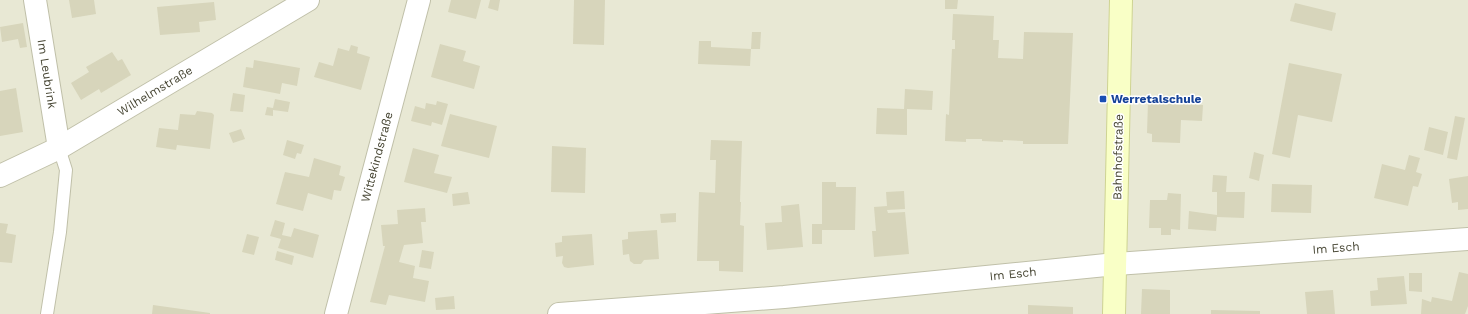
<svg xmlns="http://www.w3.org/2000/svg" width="1468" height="314" font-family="'Work Sans',sans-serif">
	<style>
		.residential { fill: #e8e8d4 }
		.building { fill: #d7d5bb }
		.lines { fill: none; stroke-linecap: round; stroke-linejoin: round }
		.lane-casing { stroke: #c0c0a9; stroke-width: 14 }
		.street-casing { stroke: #c0c0a9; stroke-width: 24 }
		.secondary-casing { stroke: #ced392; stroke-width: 24 }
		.lane { stroke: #fff; stroke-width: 12 }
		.street { stroke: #fff; stroke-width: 22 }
		.secondary { stroke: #f9ffc6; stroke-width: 22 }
		.transit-dot { fill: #1a4fb4; stroke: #fff; stroke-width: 1.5 }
		.labels { text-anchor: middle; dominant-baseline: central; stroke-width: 3; stroke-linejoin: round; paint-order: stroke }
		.street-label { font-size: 12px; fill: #484735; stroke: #fff }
		.transit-label { font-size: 12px; font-weight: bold; fill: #164399; stroke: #fff; text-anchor: start }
	</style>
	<rect width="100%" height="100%" fill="#f4f4e7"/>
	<!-- residential -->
	<rect class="residential" x="0" y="0" width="1468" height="314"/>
	<!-- building -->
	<g class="building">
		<path d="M69,0H94L96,14L72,18Z"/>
		<path d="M451,0H481L476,19L448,12Z"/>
		<path d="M490,0H500L498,11L488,8Z"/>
		<path d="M574,0H605L604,45L573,44Z"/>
		<path d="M945,0H958L957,9H945Z"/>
		<path d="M214,2L216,20L199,22L200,32L160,35L157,7Z"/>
		<path d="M1295,3L1336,13L1332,31L1290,21Z"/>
		<path d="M953,14L994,16L993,40H999L998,58L1023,59L1024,32L1073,33L1068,144H1023V141L1003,140V142L982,141V139H966V142L945,141L946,114L949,115L952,49H955V40H952Z"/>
		<path d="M23,23L27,47L20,48L18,39L2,42L0,27Z"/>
		<path d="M752,32H761L760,49H751Z"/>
		<path d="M699,41H711V47L751,49L750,66L698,64Z"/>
		<path d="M440,44L466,51L463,61L480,66L474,89L431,77Z"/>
		<path d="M351,45L358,47L357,53L370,57L361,90L314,77L319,62L333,66L338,48L349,51Z"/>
		<path d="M112,52L118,61L122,59L131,75L101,93L99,89L81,100L71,83L89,72L86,67Z"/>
		<path d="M254,60L300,68L297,86L282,83L280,94L243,87L246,67L253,68Z"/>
		<path d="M1289,63L1342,74L1332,122L1298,115L1290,158L1272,154Z"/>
		<path d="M16,88L23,132L0,136V91Z"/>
		<path d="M905,89L933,91L932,110L907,109V135L876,134L877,108L904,109Z"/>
		<path d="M233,93L245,95L243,112L230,111Z"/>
		<path d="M275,99L290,102L288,112L273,110V116L265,115L267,107L273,108Z"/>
		<path d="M437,101L448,104L442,125L432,122L431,126L411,121L415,106L425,109L426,103L436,105Z"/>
		<path d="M1148,102L1203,105L1202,121L1181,120L1180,143L1152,142V134L1147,133Z"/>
		<path d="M197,111L212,113L214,115L210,149L177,145L176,150L156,147L159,128L178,130L180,114L195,115Z"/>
		<path d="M450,114L497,126L489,158L441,146Z"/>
		<path d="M1455,116L1465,118L1457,160L1447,158Z"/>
		<path d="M1429,127L1448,132L1443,155L1424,150Z"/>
		<path d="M241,129L245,139L233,143L229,133Z"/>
		<path d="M287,140L304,145L301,154L297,153L295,159L283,155Z"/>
		<path d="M711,140L742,141L740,202H741L740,225L744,226L743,272L719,271V261H697L699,192L715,193L716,160H710Z"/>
		<path d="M552,146L586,148L585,193L551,192Z"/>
		<path d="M413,148L439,155L434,173L452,177L447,193L404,182Z"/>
		<path d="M1254,152L1264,155L1259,181L1249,178Z"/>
		<path d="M1409,155L1420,158L1416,172L1422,174L1418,187L1413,186L1408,206L1374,198L1382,164L1405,170Z"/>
		<path d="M314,158L341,166L339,175L345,177L341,191L334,190L332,200L308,193L303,211L276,204L285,172L309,177Z"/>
		<path d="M1213,175L1227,176L1226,192H1245L1244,218L1217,217L1216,231L1188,229L1189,211L1217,215V192H1212Z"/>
		<path d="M1468,176V209L1458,210V202L1452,203L1449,179Z"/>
		<path d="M822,182H836V187H856L855,230H822V244H812V224H822Z"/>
		<path d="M1272,184L1312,185L1311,213L1271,212Z"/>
		<path d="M904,191L905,209L887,210L888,213L905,212L909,254L874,257L872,231H876L874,207L887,206L886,192Z"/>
		<path d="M468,192L470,204L453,206L452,194Z"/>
		<path d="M1168,193L1181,194L1180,230L1171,229V235H1161V228H1149L1150,200H1167Z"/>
		<path d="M799,204L803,247L767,250L765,223L782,222L781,206Z"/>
		<path d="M425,208L426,222H421L423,243L404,245L399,262L415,266L413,278L429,281L425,302L389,295L386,305L370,302L385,246H383L381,225L398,224L397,210Z"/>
		<path d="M676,213V222L661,223L660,214Z"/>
		<path d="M275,220L285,223L282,235L291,237L294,228L319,235L313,258L278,248L281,239L270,236Z"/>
		<path d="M0,223L8,224L6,233L16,235L12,263L0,262Z"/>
		<path d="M657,230L659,259L644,260L641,264H634L630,261L629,254L623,255L622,240L628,239V232Z"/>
		<path d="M247,234L259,237L254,255L242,252Z"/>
		<path d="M592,234L594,265L568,268L564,267L562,263L563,256L556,257L555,243L562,242V236Z"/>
		<path d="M422,250L434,252L431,269L419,267Z"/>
		<path d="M277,251L294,256L292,265L275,260Z"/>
		<path d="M1459,272L1468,274V306L1465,314H1421L1422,299L1431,302L1432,297L1452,301Z"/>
		<path d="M1409,273H1422V292L1409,291Z"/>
		<path d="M1404,276L1407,304L1371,306L1370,291L1378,290L1377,278Z"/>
		<path d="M1142,289L1170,290V314H1141Z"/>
		<path d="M1333,290L1335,314H1307L1305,292Z"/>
		<path d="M454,296L455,309L436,310L435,298Z"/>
		<path d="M153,305L210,313V314H152Z"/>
		<path d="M1028,305L1073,307V314H1028Z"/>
		<path d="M1211,310L1260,311V314H1211Z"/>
	</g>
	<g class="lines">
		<!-- lane casing -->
		<g class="lane-casing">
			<path id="lane" d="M47,314L60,232L66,170L59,148"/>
		</g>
		<!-- street casing -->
		<g class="street-casing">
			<g id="street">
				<path d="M35,0L59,148"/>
				<path d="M0,176L59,148L308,0"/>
				<path d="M336,314L419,0"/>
				<path d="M559,314L784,297L1116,264L1468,239"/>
			</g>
		</g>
		<!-- secondary casing -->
		<g class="secondary-casing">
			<path id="secondary" d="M1114,314L1121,0"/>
		</g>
		<!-- lane -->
		<use href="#lane" class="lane"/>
		<!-- street -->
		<use href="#street" class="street"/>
		<!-- secondary -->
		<use href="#secondary" class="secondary"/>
	</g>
	<!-- markers -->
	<rect class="transit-dot" x="1099" y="95" width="8" height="8" rx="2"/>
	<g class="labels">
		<!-- street labels -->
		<g class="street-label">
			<text transform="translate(47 74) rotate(81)">Im Leubrink</text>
			<text transform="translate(155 91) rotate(-31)">Wilhelmstraße</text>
			<text transform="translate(377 157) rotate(-75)">Wittekindstraße</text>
			<text transform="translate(1118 157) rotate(-89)">Bahnhofstraße</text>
			<text transform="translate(1336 248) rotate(-4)">Im Esch</text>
			<text transform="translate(1013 274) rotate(-6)">Im Esch</text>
		</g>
		<!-- transit labels -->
		<g class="transit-label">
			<text x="1111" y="99">Werretalschule</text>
		</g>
	</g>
</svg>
